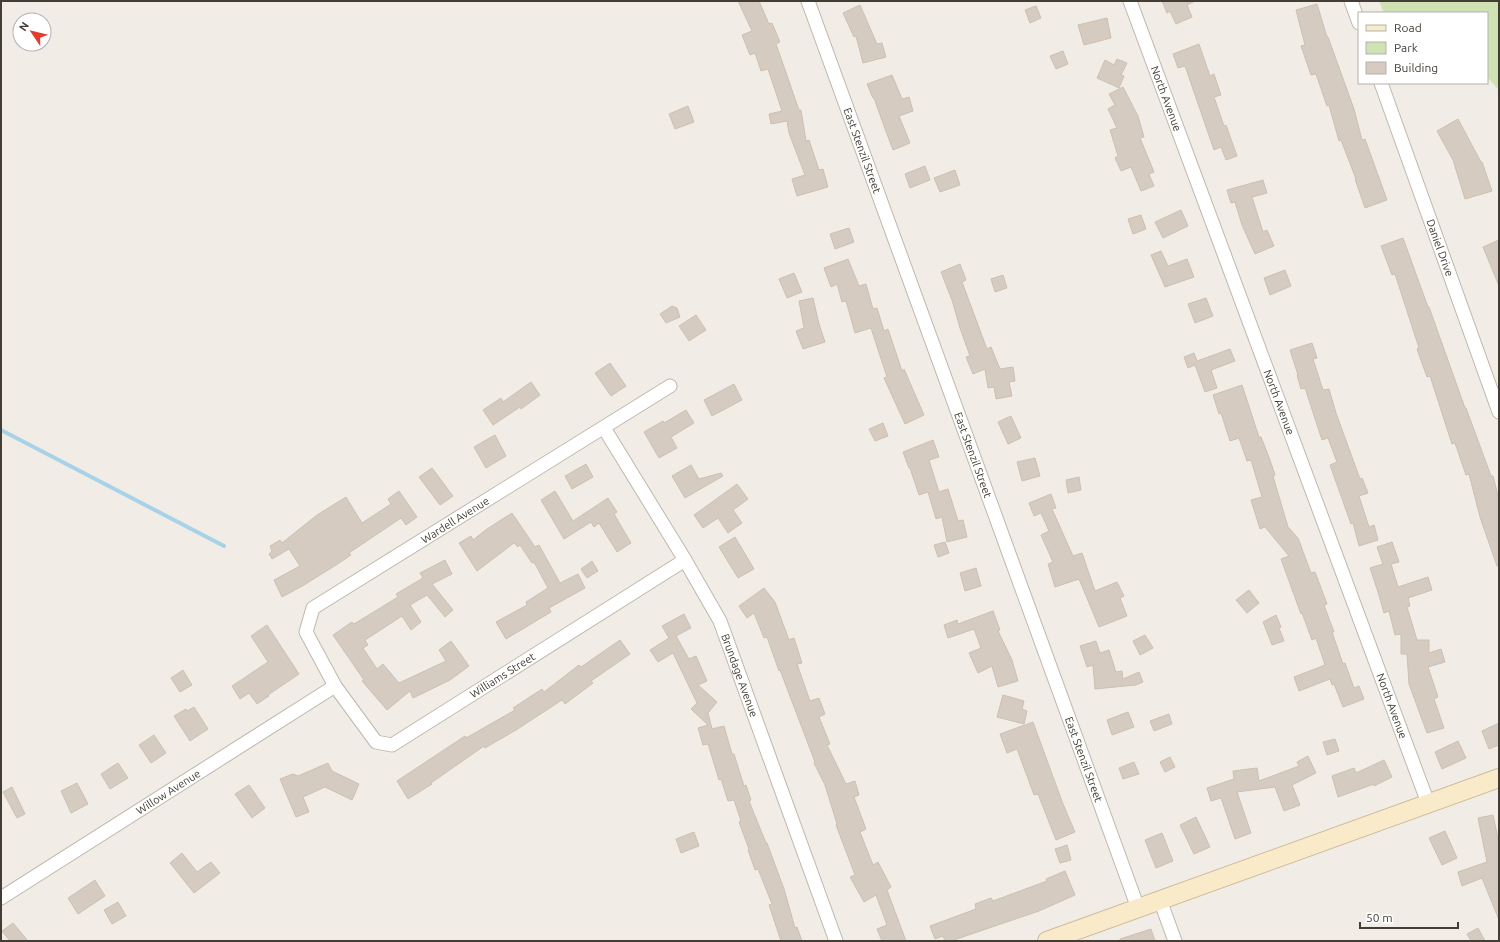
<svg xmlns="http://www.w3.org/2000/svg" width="1500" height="942" font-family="Ubuntu,sans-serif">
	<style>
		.green { fill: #cfe2b3 }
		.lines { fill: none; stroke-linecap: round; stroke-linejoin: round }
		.stream { stroke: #a8d2e8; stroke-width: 4 }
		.building { fill: #d5cbc0; stroke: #ccc0b1 }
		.street-casing { stroke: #bfb7ad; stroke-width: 15 }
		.secondary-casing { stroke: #cdbc9a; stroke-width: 20 }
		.street { stroke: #fff; stroke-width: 13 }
		.secondary { stroke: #f9eac9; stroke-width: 18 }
		.labels { text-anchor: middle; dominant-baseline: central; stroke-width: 3.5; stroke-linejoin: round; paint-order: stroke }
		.street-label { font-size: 11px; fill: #433d36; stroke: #fff }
	</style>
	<rect width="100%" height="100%" fill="#f1ede6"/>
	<!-- green -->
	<path class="green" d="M1379,1H1499V90L1487,77V13H1384Z"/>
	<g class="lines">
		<!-- stream -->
		<path class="stream" d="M1,430L224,546"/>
	</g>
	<!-- building -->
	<g class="building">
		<path d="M738,1H759L769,24L772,23L780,42L776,44L799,110H801L806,141L809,140L819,170L823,169L828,187L797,196L792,179L805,175L789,133L787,121L771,124L769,114L782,111L768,69L761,71L755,53L750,55L742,35L752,31Z"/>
		<path d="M1162,1H1195L1187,5L1192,17L1176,24L1170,11L1167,13Z"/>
		<path d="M1317,4L1327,37H1328L1354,109L1362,140L1365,139L1387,200L1365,208L1355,179H1356L1341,140L1339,141L1329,105L1327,106L1316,74L1311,75L1301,46L1305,45L1296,10Z"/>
		<path d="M860,5L877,44L882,43L886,57L863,63L856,36L854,37L843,13Z"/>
		<path d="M1036,6L1041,18L1030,23L1025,10Z"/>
		<path d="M1107,18L1111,38L1084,45L1078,25Z"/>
		<path d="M1199,44L1210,76L1214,74L1221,95L1214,97L1224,126L1226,125L1237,156L1226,160L1221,147L1214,150L1185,66L1178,68L1173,54Z"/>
		<path d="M1063,51L1068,64L1056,69L1050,56Z"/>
		<path d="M1117,59L1127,63L1121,75L1124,76L1119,88L1097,78L1105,60L1114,65Z"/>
		<path d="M892,75L902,99L909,97L913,111L899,116L910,143L893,150L884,126L874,98H873L867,84Z"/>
		<path d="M1123,87L1138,116L1144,137L1140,138L1154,172L1149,174L1154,186L1141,191L1131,167L1121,171L1115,158L1118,156L1110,130L1117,128L1108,109L1115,105L1109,94Z"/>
		<path d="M688,106L694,122L675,129L669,114Z"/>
		<path d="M1458,119L1481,162H1482L1492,191L1465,199L1453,160L1437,131Z"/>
		<path d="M925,166L930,180L910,188L905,174Z"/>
		<path d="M955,170L960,185L940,192L934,178Z"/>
		<path d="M1263,180L1267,193L1252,197L1263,232L1267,230L1274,246L1255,254L1242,225L1235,202L1231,203L1227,190Z"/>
		<path d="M1181,210L1188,226L1163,238L1155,222Z"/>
		<path d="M1141,215L1146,229L1133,234L1128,219Z"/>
		<path d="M849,228L854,242L835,249L830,234Z"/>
		<path d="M1403,238L1428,307H1429L1465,408H1466L1491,476H1493L1499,499V566H1497L1480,517L1469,474L1466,475L1455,443L1452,444L1430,376L1427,377L1417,349L1419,348L1395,274L1392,275L1381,246Z"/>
		<path d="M1499,240V286L1483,247Z"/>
		<path d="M1161,251L1168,266L1187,259L1194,277L1165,287L1151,255Z"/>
		<path d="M848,259L859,286L866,284L873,309L877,308L884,331L888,329L902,371L904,369L924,415L905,424L884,378L887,377L871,328L855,333L846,301L842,302L837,284L831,287L824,268Z"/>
		<path d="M960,264L966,280L962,282L987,349L991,347L1000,369L1013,367L1015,381L1009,382L1012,396L996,399L994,387L988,388L985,369L973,374L966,357L970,356L960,328L952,300L941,272Z"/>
		<path d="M1285,270L1291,286L1270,295L1264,278Z"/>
		<path d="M794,273L802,292L787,298L779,279Z"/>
		<path d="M1003,275L1007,288L995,292L991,279Z"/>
		<path d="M813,298L819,324L825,342L803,349L796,331L804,328L799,301Z"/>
		<path d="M1206,298L1213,316L1195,323L1188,304Z"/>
		<path d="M672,306L677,308L680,317L666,323L660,314Z"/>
		<path d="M696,315L706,330L689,341L679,326Z"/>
		<path d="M1312,343L1317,358L1313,359L1323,390L1329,389L1336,413L1360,479L1362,478L1368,493L1359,496L1369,527L1374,525L1378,540L1359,546L1353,523L1351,524L1330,465L1337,462L1328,438L1322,440L1305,388L1301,389L1297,375H1298L1290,350Z"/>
		<path d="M1230,349L1235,361L1211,370L1217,388L1205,392L1195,365L1188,368L1184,357L1194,353L1197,361Z"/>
		<path d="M610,363L626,386L611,396L595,373Z"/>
		<path d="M531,382L540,395L521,409L520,407L493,425L483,410L501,398L503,402Z"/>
		<path d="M734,384L742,400L712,416L704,400Z"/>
		<path d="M1242,385L1259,437H1261L1270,460L1275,475L1273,476L1288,527L1298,538L1311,573L1315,572L1327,604L1324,605L1334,632H1332L1343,664L1345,663L1354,688L1359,686L1364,699L1343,707L1334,684L1332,685L1330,679L1299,691L1294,677L1325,665L1316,638L1312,640L1302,613L1301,614L1281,559L1289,556L1265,527L1260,529L1251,500L1262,497L1251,460L1247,461L1239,438L1230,441L1221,413L1219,414L1213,395Z"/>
		<path d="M686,410L694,423L671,437L677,448L659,458L644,432L663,421L664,423Z"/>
		<path d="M1011,416L1021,438L1008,444L998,422Z"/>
		<path d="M883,423L888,436L875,441L869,429Z"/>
		<path d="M495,435L506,456L486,468L474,447Z"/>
		<path d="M933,440L939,457L929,460L939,492L948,489L958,521L963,520L967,537L947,542L942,517L936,519L928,492L919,495L910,468H909L903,452Z"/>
		<path d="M1035,458L1040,476L1022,481L1017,462Z"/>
		<path d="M586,464L593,477L572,489L565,476Z"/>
		<path d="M691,465L699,479L721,473L723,476L685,498L672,476Z"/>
		<path d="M432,468L453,496L440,505L419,477Z"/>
		<path d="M1079,477L1081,490L1068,493L1066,480Z"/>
		<path d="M737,484L748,499L733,510L742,523L728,533L718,518L703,528L694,515Z"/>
		<path d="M399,491L417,517L406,525L401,518L349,553L351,555L336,565L304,585L282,597L274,580L300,566L289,549L272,559L269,554L272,551L270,546L280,540L282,543L317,515L346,497L362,523L391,504L388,499Z"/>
		<path d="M555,491L573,521L608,498L617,512L614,514L631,543L617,552L599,523L594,527L591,522L564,539L541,500Z"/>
		<path d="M1051,494L1056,508L1052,509L1073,556L1082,553L1095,591L1117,582L1124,596L1120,598L1127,616L1099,627L1079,579L1055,587L1048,564L1053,562L1041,535L1049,531L1041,513L1034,516L1029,503Z"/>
		<path d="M512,513L535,547L539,545L560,583L578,574L585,588L549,608L551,612L506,639L496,622L527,605L526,602L548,588L534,562L532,563L520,545L518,547L514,543L477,571L459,543L471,536L473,540L487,529Z"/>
		<path d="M735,537L754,569L738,578L719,547Z"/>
		<path d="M945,542L949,553L938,557L934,545Z"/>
		<path d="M1392,542L1399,562L1391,564L1398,587L1428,577L1432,590L1408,598L1410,606L1407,607L1417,640H1429V653L1441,649L1445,662L1428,667L1438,697L1434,699L1444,728L1427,733L1409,684L1407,654H1401V634L1395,635L1389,611L1384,613L1378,592L1370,568L1383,564L1377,547Z"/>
		<path d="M445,560L452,574L432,584L453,610L445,617L427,595L410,605L421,622L411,630L402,616L365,640L368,645L363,648L377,669L383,664L399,683L446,661L439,650L451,641L469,666L450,680L413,698L410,691L387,710L362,681L364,680L333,635L352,622L354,624L398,597L396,594L423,578L420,573Z"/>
		<path d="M592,561L598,571L587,578L581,569Z"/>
		<path d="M976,568L981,586L965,591L960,573Z"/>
		<path d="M764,588L775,602L789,640L794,638L802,663L797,664L810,701L819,698L825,714L819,717L830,744L827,745L846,784L855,781L859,795L854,797L866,829L860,832L873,865L878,862L891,887L887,890L906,941H882L877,929L887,925L876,895L864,902L850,877L855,875L836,825L837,824L825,785L814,763L815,762L780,670L779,671L767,637L764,638L754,613L747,618L739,606Z"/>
		<path d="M1249,590L1259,603L1247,613L1236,600Z"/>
		<path d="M993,611L1000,630L998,631L1012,660L1018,681L998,687L992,666L978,673L969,653L981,648L974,629L948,638L944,625L957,620L958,624Z"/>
		<path d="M684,614L691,628L676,636L689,659L696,656L707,681L698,685L717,702L708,713L712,729L724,726L732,754H734L744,786L746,785L751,800L749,801L766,843H767L784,889L795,928L797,927L802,941H781L769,905L772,904L758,869L755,870L748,850L749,849L739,822L741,821L734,800L728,801L721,779L719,780L708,744L703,745L698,728L708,725L691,709L697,703L673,653L658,662L650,650L669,638L662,626Z"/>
		<path d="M1276,615L1281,627L1279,628L1284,641L1272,645L1263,622Z"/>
		<path d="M267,625L299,674L268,695L269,696L257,704L249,693L240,699L232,686L268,662L251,636Z"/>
		<path d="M1145,635L1153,648L1140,655L1133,641Z"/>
		<path d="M620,640L630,654L591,681L593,683L565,704L562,700L516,730L485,748L484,746L431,783L432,784L408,799L397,781L465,736L466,738L515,710L513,708L542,689L544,692L579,665L581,667Z"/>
		<path d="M1096,641L1100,653L1109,650L1116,672L1122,671L1123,679L1139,672L1143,682L1136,685L1095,689L1093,665L1087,667L1080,646Z"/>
		<path d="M183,670L192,685L180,692L171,678Z"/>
		<path d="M1003,695L1024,701L1022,709L1027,711L1024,724L997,717Z"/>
		<path d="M194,707L208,729L190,741L174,716L186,709L187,711Z"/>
		<path d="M1128,712L1134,727L1112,735L1107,720Z"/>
		<path d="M1169,714L1172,724L1154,731L1150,721Z"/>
		<path d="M1033,722L1063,804L1075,832L1056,840L1038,794L1034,795L1017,749L1007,753L1000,734Z"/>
		<path d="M1499,723V745L1489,749L1482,731Z"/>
		<path d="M154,735L166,753L151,763L139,745Z"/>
		<path d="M1335,739L1339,751L1327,755L1323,742Z"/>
		<path d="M1458,741L1466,758L1442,769L1435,752Z"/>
		<path d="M1308,756L1316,773L1292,785L1300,805L1284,811L1275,787L1237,792L1251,833L1235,839L1221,798L1211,801L1207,788L1234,779L1233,771L1257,768L1259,781L1299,766L1297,762Z"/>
		<path d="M1170,757L1175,767L1165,772L1160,762Z"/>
		<path d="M1384,760L1392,777L1374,786V784L1338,797L1332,776L1354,768L1356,773Z"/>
		<path d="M1134,762L1139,774L1123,779L1119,768Z"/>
		<path d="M118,763L128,778L110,789L101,774Z"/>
		<path d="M328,763L332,771L359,784L352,800L325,787L303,797L309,812L296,817L280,779L293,774L298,776Z"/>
		<path d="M77,783L88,804L71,813L61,791Z"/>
		<path d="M249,785L265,808L252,818L235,794Z"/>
		<path d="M12,787L25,814L17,818L3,792Z"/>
		<path d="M1493,815L1499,843V920L1482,878L1462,886L1458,872L1487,862L1478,818Z"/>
		<path d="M1196,817L1210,847L1194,854L1180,825Z"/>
		<path d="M1445,831L1457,858L1442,865L1429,838Z"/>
		<path d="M694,832L699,846L681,853L676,839Z"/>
		<path d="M1162,833L1173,861L1156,868L1145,840Z"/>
		<path d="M1067,845L1071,860L1060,863L1055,849Z"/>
		<path d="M182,853L197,872L211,862L220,873L194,893L170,863Z"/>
		<path d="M1065,871L1075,895L1039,911L951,941H945L943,936L935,939L930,926L976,909L975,904L991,898L993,901L1047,881L1046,879Z"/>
		<path d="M95,880L105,896L78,914L68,898Z"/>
		<path d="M118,902L126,916L112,924L104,910Z"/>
		<path d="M13,923L28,941H10L2,931Z"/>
		<path d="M1478,928L1485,941H1471L1467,934Z"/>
		<path d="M1151,929L1155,941H1120V939Z"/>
	</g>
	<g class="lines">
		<!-- street casing -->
		<g class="street-casing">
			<g id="street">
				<path id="s1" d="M808,1L1138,908"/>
				<path id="s2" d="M1130,1L1428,803"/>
				<path d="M1351,1L1359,23"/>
				<path id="s3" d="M1381,83L1499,412"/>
				<path id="s4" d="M670,386L313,608L306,632L335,686L376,742L392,745L685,560"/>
				<path id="s5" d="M604,428L685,560L720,621L836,941"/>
				<path id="s6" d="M1,898L335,686"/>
				<path d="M1160,900L1175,941"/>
			</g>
		</g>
		<!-- secondary casing -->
		<g class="secondary-casing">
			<path id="secondary" d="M1047,941L1499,778"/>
		</g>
		<!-- street -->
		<use href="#street" class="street"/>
		<!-- secondary -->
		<use href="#secondary" class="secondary"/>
	</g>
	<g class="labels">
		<!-- street labels -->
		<g class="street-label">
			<text stroke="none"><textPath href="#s2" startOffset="104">North Avenue</textPath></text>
			<text stroke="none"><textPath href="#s1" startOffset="159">East Stenzil Street</textPath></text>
			<text stroke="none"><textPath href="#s3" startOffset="175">Daniel Drive</textPath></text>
			<text stroke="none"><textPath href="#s2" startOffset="428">North Avenue</textPath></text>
			<text stroke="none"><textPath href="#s1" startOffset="483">East Stenzil Street</textPath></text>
			<text transform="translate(455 520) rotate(-32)">Wardell Avenue</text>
			<text stroke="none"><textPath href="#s4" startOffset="723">Williams Street</textPath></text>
			<text stroke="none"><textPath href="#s5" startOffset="283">Brundage Avenue</textPath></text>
			<text stroke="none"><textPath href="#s2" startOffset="752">North Avenue</textPath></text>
			<text stroke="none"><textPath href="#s1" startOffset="807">East Stenzil Street</textPath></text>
			<text stroke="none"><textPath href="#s6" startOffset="198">Willow Avenue</textPath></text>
		</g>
	</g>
	<!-- border -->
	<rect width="1500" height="942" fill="none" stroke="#433d36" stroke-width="4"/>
	<!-- legend -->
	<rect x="1358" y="12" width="130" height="72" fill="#ffffff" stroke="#b4b1af"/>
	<rect x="1366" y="25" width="20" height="6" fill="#f9eac9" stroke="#b4b1af"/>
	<text x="1394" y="32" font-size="12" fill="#433d36">Road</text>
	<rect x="1366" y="42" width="20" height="12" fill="#cfe2b3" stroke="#b4b1af"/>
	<text x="1394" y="52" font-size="12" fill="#433d36">Park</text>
	<rect x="1366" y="62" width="20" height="12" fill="#d5cbc0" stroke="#b4b1af"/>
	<text x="1394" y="72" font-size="12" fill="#433d36">Building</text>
	<!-- north arrow -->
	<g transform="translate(32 32) rotate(305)"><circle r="19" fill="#ffffff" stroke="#b4b1af"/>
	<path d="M0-3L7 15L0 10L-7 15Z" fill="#e43b2b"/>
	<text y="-6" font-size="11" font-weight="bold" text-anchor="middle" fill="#433d36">N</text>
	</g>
	<!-- scale -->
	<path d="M1360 922v6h98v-6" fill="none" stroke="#433d36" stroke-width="2"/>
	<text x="1366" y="922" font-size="12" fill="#433d36" stroke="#ffffff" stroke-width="3" paint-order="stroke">50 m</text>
</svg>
